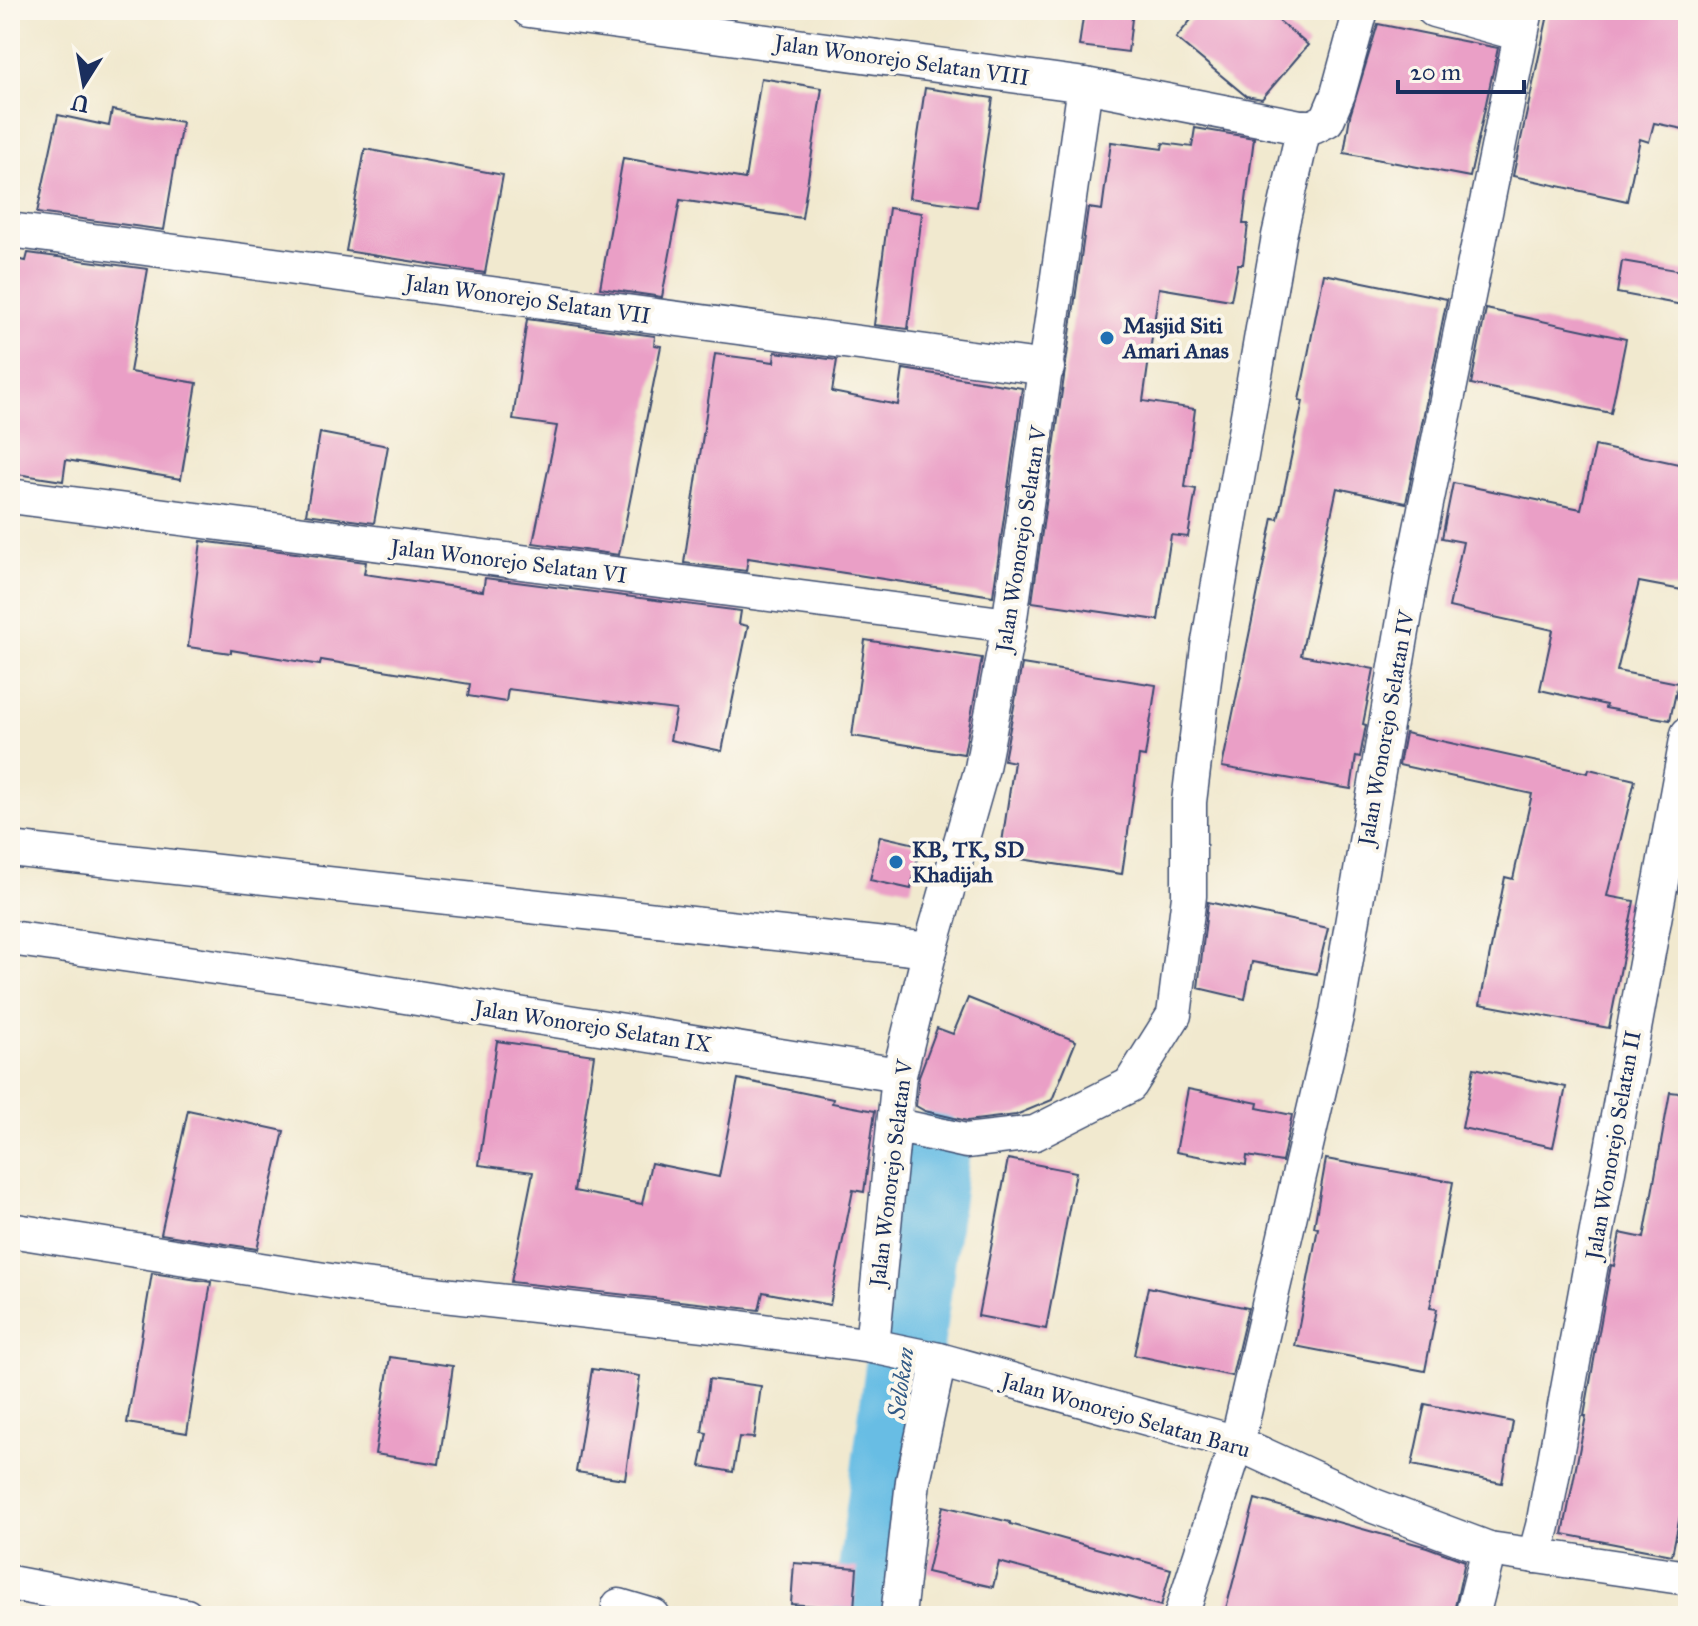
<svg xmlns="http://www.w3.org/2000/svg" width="1698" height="1626" font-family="'IM FELL Great Primer',serif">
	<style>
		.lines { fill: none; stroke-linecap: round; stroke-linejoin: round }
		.river { stroke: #67bde4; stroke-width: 76 }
		.building { fill: #ea9fc6 }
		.minor-casing { stroke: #3b4b6f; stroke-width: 37 }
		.minor { stroke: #fff; stroke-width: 34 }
		.poi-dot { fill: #1f6fb2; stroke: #fbf7ec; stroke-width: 3 }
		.labels { text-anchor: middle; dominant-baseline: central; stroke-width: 8; stroke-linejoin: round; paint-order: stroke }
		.street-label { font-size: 22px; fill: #1b2f5e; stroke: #fbf7ec }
		.poi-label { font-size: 22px; font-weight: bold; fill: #1b2f5e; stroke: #fbf7ec; text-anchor: start }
		.water-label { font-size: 24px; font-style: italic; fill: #325a86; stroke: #fbf7ec }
	</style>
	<rect width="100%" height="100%" fill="#fbf7ec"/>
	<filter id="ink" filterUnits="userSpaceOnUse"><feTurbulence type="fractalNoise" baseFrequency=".0125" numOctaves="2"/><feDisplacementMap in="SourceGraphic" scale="16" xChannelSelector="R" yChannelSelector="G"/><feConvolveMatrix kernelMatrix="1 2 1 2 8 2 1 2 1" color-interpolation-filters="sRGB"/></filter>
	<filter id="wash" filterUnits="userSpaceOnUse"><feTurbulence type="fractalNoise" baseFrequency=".006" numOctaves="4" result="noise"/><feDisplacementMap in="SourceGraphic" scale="32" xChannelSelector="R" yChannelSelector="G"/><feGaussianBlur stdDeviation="1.8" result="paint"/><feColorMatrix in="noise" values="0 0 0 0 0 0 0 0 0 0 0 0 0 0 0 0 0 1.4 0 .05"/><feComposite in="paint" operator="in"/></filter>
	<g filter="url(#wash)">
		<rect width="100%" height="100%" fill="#f1e9cf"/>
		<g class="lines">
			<!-- river -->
			<path class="river" d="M870,1616L932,1150"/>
		</g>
		<g id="blocks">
			<!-- building -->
			<g class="building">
				<path d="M1084,10H1133L1128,52L1079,46Z"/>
				<path d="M1199,10H1266L1308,45L1262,99L1246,96L1176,38Z"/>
				<path d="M1549,10H1688V130L1654,123L1649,142L1640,139L1627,201L1513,176Z"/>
				<path d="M1378,24L1498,48L1470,177L1344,153L1350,116Z"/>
				<path d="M761,78L822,88L802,218L680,200L662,297L600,288L623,158L745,179Z"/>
				<path d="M925,88L993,98L977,207L909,198Z"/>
				<path d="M112,110L182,122L164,230L37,213L58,115L109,126Z"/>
				<path d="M1195,128L1254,138L1243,224H1248L1243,264H1238L1231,300L1159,288L1143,401L1195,409L1185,487L1196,489L1188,537L1171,535L1158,620L1032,602L1088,208L1102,210L1111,142L1162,149L1163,143L1192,147Z"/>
				<path d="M365,149L503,175L485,273L346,251Z"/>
				<path d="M889,208L922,213L908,329L874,325Z"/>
				<path d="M28,253L148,269L130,372L197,383L181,479L66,460L63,481L10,473V258L26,261Z"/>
				<path d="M1622,261L1688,272V306L1617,293Z"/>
				<path d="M1324,274L1447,299L1406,503L1337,488L1301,655L1374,669L1363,724L1366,725L1360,757L1356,756L1351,789L1222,767L1273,518L1278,519L1303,401L1299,400Z"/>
				<path d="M1486,309L1626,339L1611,413L1471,384Z"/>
				<path d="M527,319L655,336L654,345L661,346L619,555L533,543L557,426L513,420Z"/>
				<path d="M775,352L837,360L832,392L898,405L903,369L1022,388L993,596L748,558L746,571L684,563L715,354L774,362Z"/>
				<path d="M320,433L388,446L374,523L306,514Z"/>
				<path d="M1595,446L1688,466V560L1682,590L1639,582L1617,671L1678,683L1670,720L1605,708L1606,705L1540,690L1553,630L1449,607L1463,542L1442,538L1453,483L1581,509Z"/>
				<path d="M201,541L366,562L364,574L483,591L485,578L741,611L739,624L748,626L722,751L670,740L676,710L508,689L506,702L468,696L470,684L321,660L320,665L231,650V653L188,647Z"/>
				<path d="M865,640L982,658L964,754L852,736Z"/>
				<path d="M1022,664L1156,685L1145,757L1139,756L1122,874L1000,856L1014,762L1004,760Z"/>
				<path d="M1405,733L1588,773L1589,769L1635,780L1607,896L1634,901L1609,1028L1480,1004L1505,877L1513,879L1532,794L1399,765Z"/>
				<path d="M880,836L920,845L911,889L870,880Z"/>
				<path d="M1208,902L1328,928L1317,974L1252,962L1245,999L1198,988Z"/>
				<path d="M968,998L1076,1041L1052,1100L1016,1115L967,1121L925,1111L916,1106L919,1076L937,1028L953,1034Z"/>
				<path d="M497,1041L594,1055L574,1191L642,1204L651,1163L719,1177L738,1079L833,1099L832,1103L875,1111L864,1192L853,1190L830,1305L763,1292L759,1310L511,1282L533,1172L479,1165Z"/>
				<path d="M1474,1068L1566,1087L1553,1147L1462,1128Z"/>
				<path d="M1188,1089L1258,1103L1257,1108L1292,1115L1282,1162L1247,1156L1246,1165L1176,1152Z"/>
				<path d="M1670,1092L1688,1094V1477L1672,1555L1563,1534L1586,1416H1584L1611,1265L1614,1266L1620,1233L1644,1238Z"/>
				<path d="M188,1110L284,1131L257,1249L161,1234Z"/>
				<path d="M1008,1159L1076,1172L1046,1329L978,1316Z"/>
				<path d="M1326,1159L1453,1182L1430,1308L1437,1309L1425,1371L1295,1346L1318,1228L1314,1227Z"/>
				<path d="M152,1273L211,1282L187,1433L127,1423Z"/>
				<path d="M1148,1287L1248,1308L1232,1376L1134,1355Z"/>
				<path d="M390,1357L453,1366L439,1464L375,1454Z"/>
				<path d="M592,1369L640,1376L625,1479L576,1472Z"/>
				<path d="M709,1379L761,1386L754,1438L739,1437L733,1472L700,1466L707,1433L702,1432Z"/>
				<path d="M1425,1404L1513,1422L1502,1483L1412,1465Z"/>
				<path d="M1255,1499L1427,1547L1465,1561L1453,1616H1224Z"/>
				<path d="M943,1506L1010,1522V1524L1171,1569L1161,1606L999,1562L993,1587L927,1572Z"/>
				<path d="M794,1563L857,1568L854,1609L791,1604Z"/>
			</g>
		</g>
	</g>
	<g filter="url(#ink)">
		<use href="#blocks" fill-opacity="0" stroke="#3b4b6f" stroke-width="2"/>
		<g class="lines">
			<!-- minor casing -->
			<g class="minor-casing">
				<g id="minor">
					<path d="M529,10L1085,85"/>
					<path d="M1434,10L1521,34"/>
					<path d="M10,230L1047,368"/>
					<path d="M10,496L1009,625"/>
					<path d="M10,849L930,950"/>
					<path d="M10,938L286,977L899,1075"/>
					<path d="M894,1125L966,1141L1035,1133L1130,1085L1174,1015L1189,896V802L1208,647L1279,236L1304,127"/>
					<path d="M10,1230L362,1286L740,1328L872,1346L939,1360L1237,1443L1374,1506L1489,1549L1688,1578"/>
					<path d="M872,1346L899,1075L930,950L982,768L1009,625L1085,85L1300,127H1313L1327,120L1338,94L1361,10"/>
					<path d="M1535,1556L1543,1526L1688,734"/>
					<path d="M10,1583L186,1616"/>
					<path d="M619,1606L653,1616"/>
					<path d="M898,1616L913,1481L939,1360"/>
					<path d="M1181,1616L1237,1443L1337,1012L1412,573L1526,10"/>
					<path d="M1472,1616L1489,1549"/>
				</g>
			</g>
			<!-- minor -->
			<use href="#minor" class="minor"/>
		</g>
	</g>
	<!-- markers -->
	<g class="poi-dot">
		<circle cx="1107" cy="338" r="8"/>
		<circle cx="896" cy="862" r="8"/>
	</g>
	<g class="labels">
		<!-- street labels -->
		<g class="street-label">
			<text transform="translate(902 60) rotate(8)">Jalan Wonorejo Selatan VIII</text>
			<text transform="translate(528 299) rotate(8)">Jalan Wonorejo Selatan VII</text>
			<text transform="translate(1021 539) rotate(-81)">Jalan Wonorejo Selatan V</text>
			<text transform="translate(509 561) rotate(7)">Jalan Wonorejo Selatan VI</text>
			<text transform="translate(1386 728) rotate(-80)">Jalan Wonorejo Selatan IV</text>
			<text transform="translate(593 1026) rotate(9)">Jalan Wonorejo Selatan IX</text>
			<text transform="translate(1613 1145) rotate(-80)">Jalan Wonorejo Selatan II</text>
			<text transform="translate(891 1173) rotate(-83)">Jalan Wonorejo Selatan V</text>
			<text transform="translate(1126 1415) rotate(16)">Jalan Wonorejo Selatan Baru</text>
		</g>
		<!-- poi labels -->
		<g class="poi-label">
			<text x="1123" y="325">Masjid Siti<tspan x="1123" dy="25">Amari Anas</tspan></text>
			<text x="912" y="849">KB, TK, SD<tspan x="912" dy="25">Khadijah</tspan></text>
		</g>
		<!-- water labels -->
		<g class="water-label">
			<text transform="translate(901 1383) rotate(-82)">Selokan</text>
		</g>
	</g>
	<!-- margin -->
	<rect width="1698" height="1626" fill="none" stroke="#fbf7ec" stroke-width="40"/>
	<!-- north arrow -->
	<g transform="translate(84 84) rotate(191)" stroke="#fbf7ec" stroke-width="6" paint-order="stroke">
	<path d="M0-6L14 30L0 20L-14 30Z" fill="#1b2f5e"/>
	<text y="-12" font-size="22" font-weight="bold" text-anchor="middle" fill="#1b2f5e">U</text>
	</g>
	<!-- scale -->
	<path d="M1398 80v12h126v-12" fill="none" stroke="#1b2f5e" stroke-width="4"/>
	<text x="1410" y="80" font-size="24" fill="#1b2f5e" stroke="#fbf7ec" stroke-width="6" paint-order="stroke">20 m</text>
</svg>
